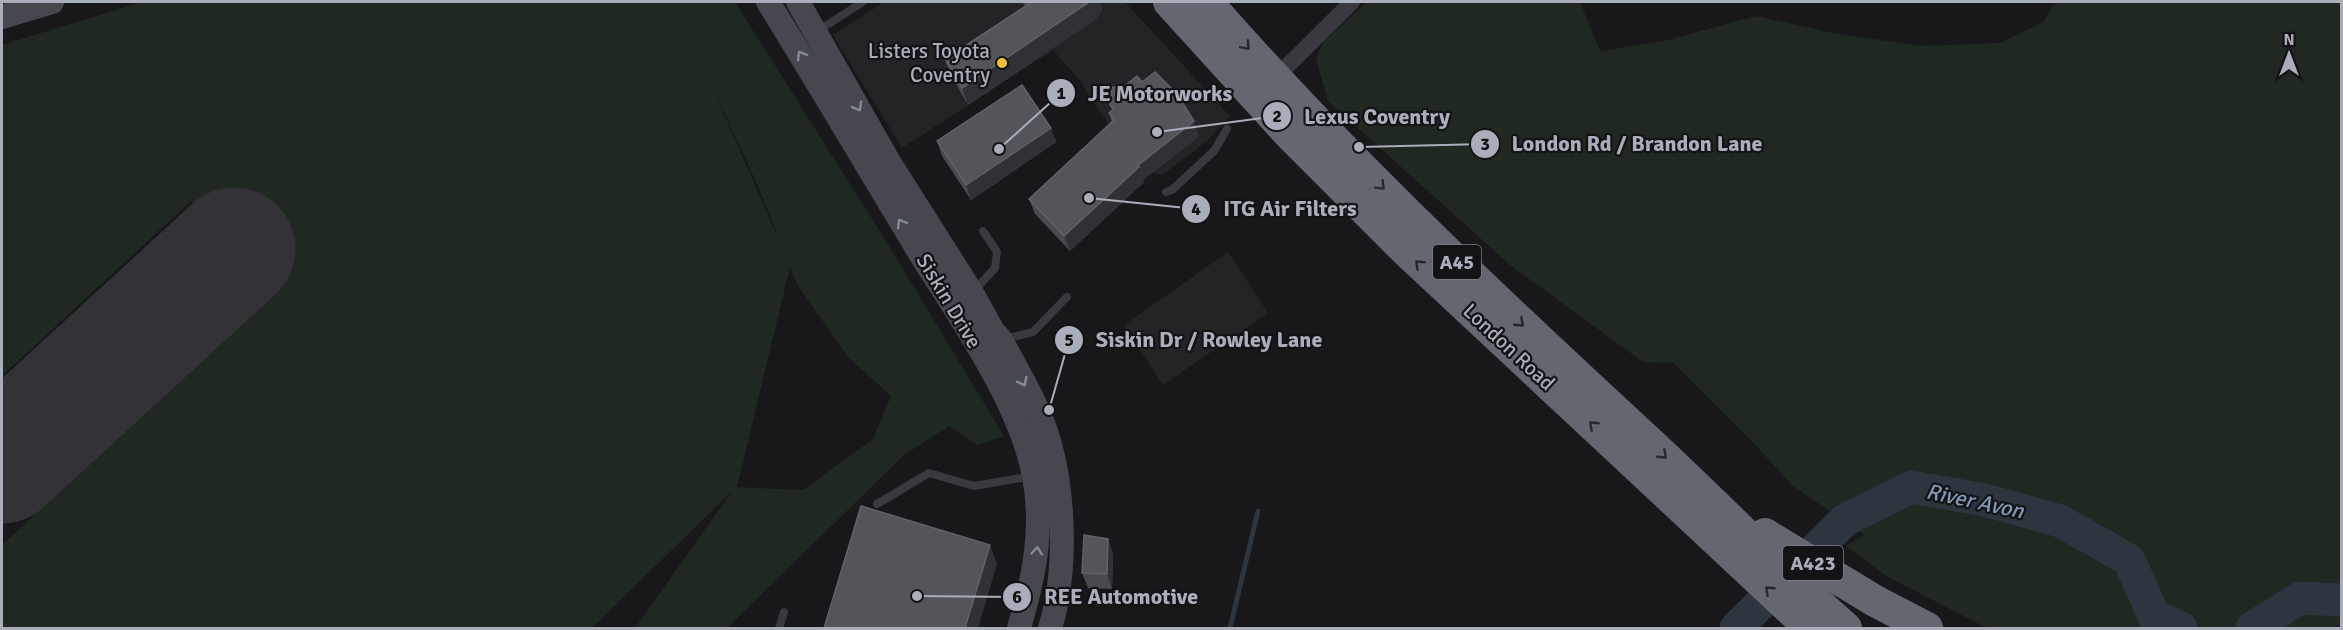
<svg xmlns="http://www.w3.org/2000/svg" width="2343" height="630" font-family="Signika,sans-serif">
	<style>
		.built { fill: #242427 }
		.green { fill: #1f2821; fill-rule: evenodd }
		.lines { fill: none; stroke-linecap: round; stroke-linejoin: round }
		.stream { stroke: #2d353e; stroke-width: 5 }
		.river { stroke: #2d353e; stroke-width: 33 }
		.runway { stroke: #323237; stroke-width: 123 }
		.lane { stroke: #39393f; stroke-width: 8 }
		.street { stroke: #39393f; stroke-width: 16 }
		.secondary { stroke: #47484f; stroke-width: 24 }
		.highway { stroke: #646770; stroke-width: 32 }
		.wall { fill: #49494f }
		.shaded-wall { fill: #313135 }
		.building { fill: #54545b; stroke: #61626a; stroke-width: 1.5 }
		.oneway { stroke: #27282c }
		.oneway2 { stroke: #878a95 }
		.poi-dot { fill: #f4c235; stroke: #131315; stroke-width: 2 }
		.labels { text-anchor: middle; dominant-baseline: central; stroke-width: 4.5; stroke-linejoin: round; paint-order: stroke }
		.shield { fill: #131315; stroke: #7d7f88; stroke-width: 1.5 }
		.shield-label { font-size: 20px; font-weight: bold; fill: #aaadba }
		.poi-label { font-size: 21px; fill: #aaadba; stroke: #131315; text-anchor: end }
		.street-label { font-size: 21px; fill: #aaadba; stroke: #131315 }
		.water-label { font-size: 22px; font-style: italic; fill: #8199b5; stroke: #131315 }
		.leader { fill: none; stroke: #aaadba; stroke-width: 2 }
		.callout-dot { fill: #aaadba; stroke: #131315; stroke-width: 2 }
		.mark-label { font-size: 18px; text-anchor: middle; font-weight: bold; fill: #111 }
		.callout-label { font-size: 22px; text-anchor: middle; font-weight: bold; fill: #aaadba; stroke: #131315; stroke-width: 4.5; stroke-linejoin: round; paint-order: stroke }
	</style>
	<rect width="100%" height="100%" fill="#18181a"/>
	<!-- built -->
	<g class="built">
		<path d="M884,2H1125L1230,116L1207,141L1165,173L1161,175L1151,173L1124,143L1091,100L1082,83L1053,50L902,148L833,35Z"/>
		<path d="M1228,252L1268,313L1163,385L1124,325Z"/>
	</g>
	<!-- green -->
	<g class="green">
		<path d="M142,2H735L886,241L1004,436L977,445L949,426L904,455L727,628H635L733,490L592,628H2V545L279,288L191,201L2,376V45ZM710,82L758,186L777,234L776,233ZM790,267L798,286L848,357L891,396L873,439L803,490L737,487Z"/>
		<path d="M1367,2H1580L1600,51L1668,40L1756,16L1833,33L1920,46L2000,43L2044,22L2054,2H2341V628H1987L1888,577L1846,546L1864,535L1793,486L1747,436L1674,363L1643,362L1510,265L1328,101L1316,59L1323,42Z"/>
	</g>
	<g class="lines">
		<!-- stream -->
		<path class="stream" d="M1230,628L1258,511"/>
		<!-- river -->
		<g class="river">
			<path d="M1736,628L1845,520L1911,487L1985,500L2060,521L2129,560L2154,616L2181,628"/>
			<path d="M2252,628L2300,598L2342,600"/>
		</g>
		<!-- runway -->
		<path class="runway" d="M2,462L234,249"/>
		<!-- lane -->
		<g class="lane">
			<path d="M816,32L863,2"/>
			<path d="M1166,192L1172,190L1214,151L1227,129"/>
			<path d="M975,290L995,268L997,252L983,231"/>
			<path d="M1004,339L1033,332L1067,297"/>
			<path d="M877,504L929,473L974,486L1033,476"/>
			<path d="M779,628L784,612"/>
		</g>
		<!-- street -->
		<path class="street" d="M1275,78L1352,2"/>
		<!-- secondary -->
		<g class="secondary">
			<path d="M768,2C820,86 870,171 921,255C961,319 1020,402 1034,476C1044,530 1034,577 1019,628"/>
			<path d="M798,2L889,162L972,293L993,331L1001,340C1014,364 1028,388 1039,413C1065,473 1069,566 1050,628"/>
			<path d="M2,17L52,2"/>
		</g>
		<!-- highway -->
		<g class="highway">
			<path d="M1169,2L1291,136L1404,249L1810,628"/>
			<path d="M1207,2C1347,162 1503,307 1659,451C1722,510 1782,572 1846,628"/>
			<path d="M1765,534L1875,601L1927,628"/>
		</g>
	</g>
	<!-- wall -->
	<g class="wall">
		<path d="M1022,2H1099L1102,10L1096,19L968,105L952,77L945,59L1025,6Z"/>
		<path d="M1142,82L1172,89L1185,107L1199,136L1143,180L1144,182L1070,251L1035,214L1029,199L1112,122L1109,113L1112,110L1110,105L1122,88Z"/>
		<path d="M1051,128L1056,142L971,200L942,156L937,141Z"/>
		<path d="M1108,539L1113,554L1112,589L1088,588L1082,573Z"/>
	</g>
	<!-- shaded-wall -->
	<g class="shaded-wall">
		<path d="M1089,2H1099L1102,10L1096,19L968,105L962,88Z"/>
		<path d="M1194,121L1199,136L1143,180L1144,182L1070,251L1064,236L1137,166Z"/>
		<path d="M1051,128L1056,142L971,200L966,185Z"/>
		<path d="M1108,539L1113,554L1112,589L1107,574Z"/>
		<path d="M990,545L997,564L978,628H965Z"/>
	</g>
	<!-- building -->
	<g class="building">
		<path d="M1027,2H1089L962,88L945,59L1029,4Z"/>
		<path d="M1155,72L1172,89L1179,91L1182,102L1194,121L1137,166L1139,167L1064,236L1029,199L1114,120L1109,113L1114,109L1110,105L1112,87L1122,88L1137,76L1142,82Z"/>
		<path d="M1022,85L1051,128L966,185L937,141Z"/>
		<path d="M861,506L990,545L965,628H824Z"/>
		<path d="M1084,535L1108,539L1107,574L1082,573Z"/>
	</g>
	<!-- one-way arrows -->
	<defs><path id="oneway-chevron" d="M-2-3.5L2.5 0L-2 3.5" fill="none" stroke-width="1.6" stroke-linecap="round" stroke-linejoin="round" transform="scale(1.5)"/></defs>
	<g class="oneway">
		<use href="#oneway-chevron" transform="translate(1246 46) rotate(49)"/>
		<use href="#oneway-chevron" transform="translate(1381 186) rotate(45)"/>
		<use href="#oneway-chevron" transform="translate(1419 264) rotate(-137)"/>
		<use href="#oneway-chevron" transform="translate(1520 323) rotate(43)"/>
		<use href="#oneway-chevron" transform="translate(1593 425) rotate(-137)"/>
		<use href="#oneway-chevron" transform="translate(1663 455) rotate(43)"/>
		<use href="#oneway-chevron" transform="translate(1769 590) rotate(-137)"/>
	</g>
	<g class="oneway2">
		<use href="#oneway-chevron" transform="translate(801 55) rotate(-121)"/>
		<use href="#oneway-chevron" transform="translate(858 107) rotate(60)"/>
		<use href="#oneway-chevron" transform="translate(901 223) rotate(-121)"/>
		<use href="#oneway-chevron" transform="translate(1023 382) rotate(63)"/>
		<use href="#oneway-chevron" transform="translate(1037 551) rotate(-85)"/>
	</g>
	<!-- markers -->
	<circle class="poi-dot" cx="1002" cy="63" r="6"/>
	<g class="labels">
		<!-- shield labels -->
		<g class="shield">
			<rect x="1433" y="245" width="48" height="34" rx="4.5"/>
			<rect x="1783" y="546" width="60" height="34" rx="4.5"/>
		</g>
		<g class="shield-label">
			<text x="1457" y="262">A45</text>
			<text x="1813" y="563">A423</text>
		</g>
		<!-- poi labels -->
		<g class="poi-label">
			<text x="990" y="51">Listers Toyota<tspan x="990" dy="24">Coventry</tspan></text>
		</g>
		<!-- street labels -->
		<g class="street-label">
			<text transform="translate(949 301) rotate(59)">Siskin Drive</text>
			<text transform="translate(1509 347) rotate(43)">London Road</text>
		</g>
		<!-- water labels -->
		<g class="water-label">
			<text transform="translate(1975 501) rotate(12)">River Avon</text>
		</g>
	</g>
	<!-- callouts -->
	<path class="leader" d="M999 149L1061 93M1157 132L1277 116M1359 147L1485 144M1089 198L1196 209M1049 410L1069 340M917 596L1017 597"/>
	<g class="callout-dot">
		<circle cx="999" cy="149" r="6"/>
		<circle cx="1157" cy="132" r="6"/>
		<circle cx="1359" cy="147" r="6"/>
		<circle cx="1089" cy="198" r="6"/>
		<circle cx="1049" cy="410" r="6"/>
		<circle cx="917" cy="596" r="6"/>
		<circle cx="1061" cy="93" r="15"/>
		<circle cx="1277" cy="116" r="15"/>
		<circle cx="1485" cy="144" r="15"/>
		<circle cx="1196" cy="209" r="15"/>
		<circle cx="1069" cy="340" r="15"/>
		<circle cx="1017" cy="597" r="15"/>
	</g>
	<g class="mark-label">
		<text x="1061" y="99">1</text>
		<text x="1277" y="122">2</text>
		<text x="1485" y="150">3</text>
		<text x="1196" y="215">4</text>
		<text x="1069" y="346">5</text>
		<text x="1017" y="603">6</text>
	</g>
	<g class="callout-label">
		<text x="1160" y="101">JE Motorworks</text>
		<text x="1377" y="124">Lexus Coventry</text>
		<text x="1637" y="151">London Rd / Brandon Lane</text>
		<text x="1290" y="216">ITG Air Filters</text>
		<text x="1209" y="347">Siskin Dr / Rowley Lane</text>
		<text x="1121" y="604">REE Automotive</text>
	</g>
	<!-- border -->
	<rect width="2343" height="630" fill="none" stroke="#aaadba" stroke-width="6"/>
	<!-- north arrow -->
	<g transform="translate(2289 54)" stroke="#131315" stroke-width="4.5" paint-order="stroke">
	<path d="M0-4.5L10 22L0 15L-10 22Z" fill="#aaadba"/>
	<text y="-9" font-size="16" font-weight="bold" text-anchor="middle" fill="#aaadba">N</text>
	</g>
</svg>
